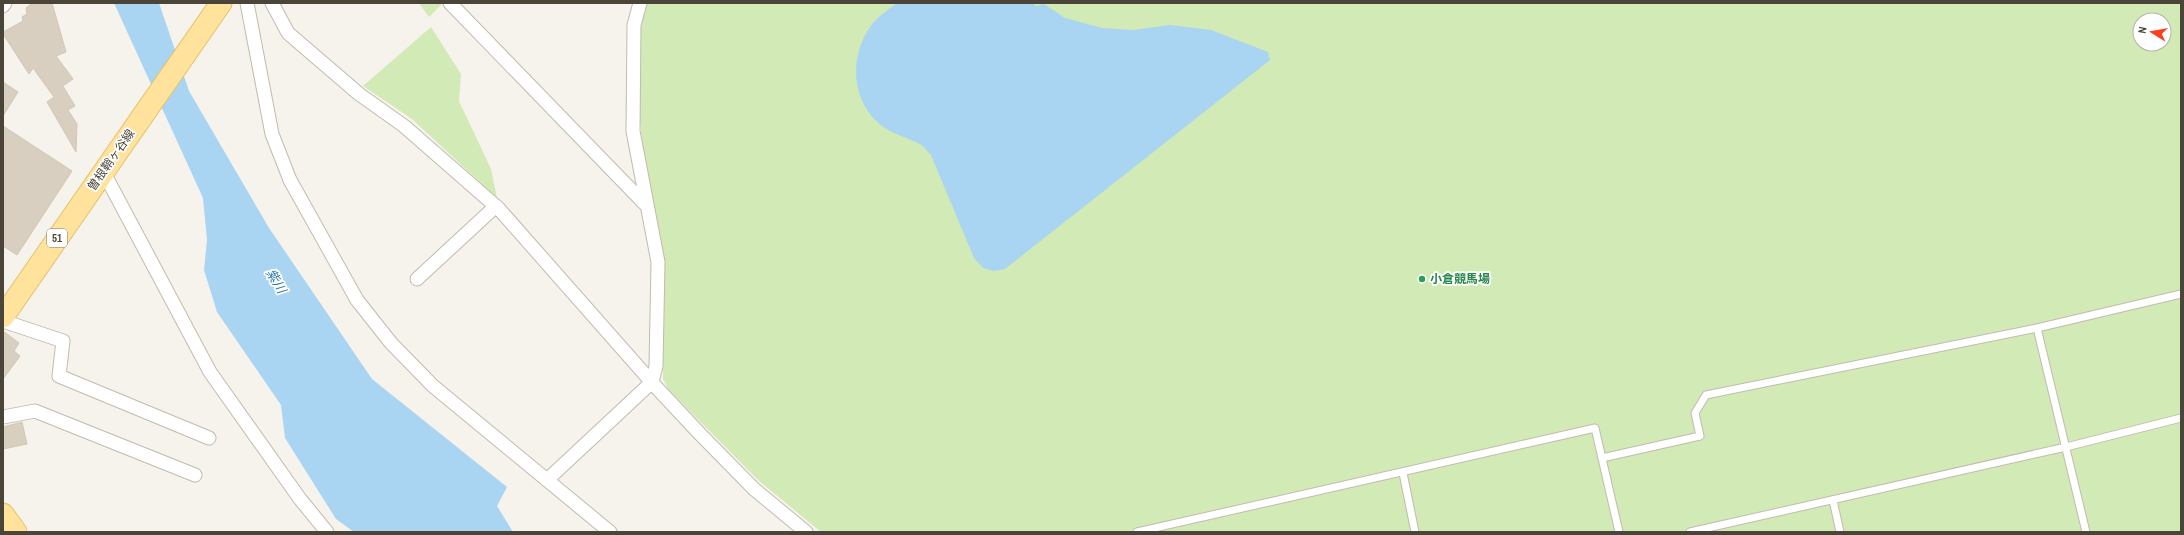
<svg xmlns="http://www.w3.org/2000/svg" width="2184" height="535" font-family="'Archivo Narrow','Noto Sans JP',sans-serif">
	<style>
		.green { fill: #d2eab5; fill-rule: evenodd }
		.water { fill: #a9d4f2 }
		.building { fill: #d8cfc1; stroke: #d3c7b4 }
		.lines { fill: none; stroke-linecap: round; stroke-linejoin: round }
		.lane-casing { stroke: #c2bbae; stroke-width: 9 }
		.street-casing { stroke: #c2bbae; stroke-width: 15 }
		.primary-casing { stroke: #e6c16a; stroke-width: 23 }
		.lane { stroke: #fff; stroke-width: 7 }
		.street { stroke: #fff; stroke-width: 13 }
		.primary { stroke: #ffe39c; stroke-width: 21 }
		.leisure-dot { fill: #2e9e5b; stroke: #fff; stroke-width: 1.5 }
		.labels { text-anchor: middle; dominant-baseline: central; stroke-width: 3.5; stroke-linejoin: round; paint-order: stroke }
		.shield { fill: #fff; stroke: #817c74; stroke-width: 1 }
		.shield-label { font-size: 11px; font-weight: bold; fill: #4b4439 }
		.street-label { font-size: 12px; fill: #4b4439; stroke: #fff }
		.leisure-label { font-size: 12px; font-weight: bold; fill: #27864d; stroke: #fff; text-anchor: start }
		.water-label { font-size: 13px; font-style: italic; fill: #2e7ab2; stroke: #fff }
	</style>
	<rect width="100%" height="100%" fill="#f6f3ec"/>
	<!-- green -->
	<g class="green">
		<path d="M419,3H441L442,4L429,17Z"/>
		<path d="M646,3H2181V532H821L758,480L669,390L663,379V295L652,203L642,142L638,97L639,29ZM2140,20H2164V44H2140Z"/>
		<path d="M431,27L461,74L459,101L491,169L497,198L412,119L363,86Z"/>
	</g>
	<!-- water -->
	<g class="water">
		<path d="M114,3H159L189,91L269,228L372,379L507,487L497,506L513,532H354L336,519L285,438L281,405L217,312L204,270L207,240L203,198Z"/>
		<path d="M897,3H1033L1036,6L1044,4L1065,18L1102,28L1133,30L1170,25L1211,30L1268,52L1270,60L1005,269L994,271L983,268L974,258L931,155C927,151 923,145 918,143C906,137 893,134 882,126C851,102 849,58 870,27C876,18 888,10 897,3Z"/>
	</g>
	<!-- building -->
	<g class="building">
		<path d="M32,3H52L66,52L56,56L73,79L63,86L75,106L68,110L77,124L76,152L47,102L54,97L33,68L29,74L3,34V32L23,21L22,17L27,14L26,8Z"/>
		<path d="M3,82L18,92L3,116Z"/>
		<path d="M3,126L72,171L17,255L3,246Z"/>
		<path d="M3,331L19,343L14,351L20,356L3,379Z"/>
		<path d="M22,422L27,444L3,449V427Z"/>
	</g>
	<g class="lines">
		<!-- lane casing -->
		<g class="lane-casing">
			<g id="lane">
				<path d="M2037,328L2086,532"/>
				<path d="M1602,458L1700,436L1695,413L1706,395L2037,328L2181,294"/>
				<path d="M1403,473L1415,532"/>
				<path d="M1833,500L1840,532"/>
				<path d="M1137,532L1595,428L1619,532"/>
				<path d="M1690,532L2066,447L2181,418"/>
			</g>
		</g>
		<!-- street casing -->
		<g class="street-casing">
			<g id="street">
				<path d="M247,3L272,134L290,180L357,300L391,343L433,386L610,532"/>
				<path d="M272,3L288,33L359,94L404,126L499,209L656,387L700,434L754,489L806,532"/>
				<path d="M450,3L645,204"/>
				<path d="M3,6L5,3"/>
				<path d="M103,171L210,372L300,499L327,532"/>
				<path d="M417,279L496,206"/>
				<path d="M3,321L63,341L59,376L209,438"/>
				<path d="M3,417L35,411L195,475"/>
				<path d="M547,480L652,382L656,366L658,262L633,131L634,25L640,3"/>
			</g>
		</g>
		<!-- primary casing -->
		<g class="primary-casing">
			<g id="primary">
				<path d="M3,317L221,3"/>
				<path d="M3,514L16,532"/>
			</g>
		</g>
		<!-- lane -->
		<use href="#lane" class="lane"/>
		<!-- street -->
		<use href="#street" class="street"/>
		<!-- primary -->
		<use href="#primary" class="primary"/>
	</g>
	<!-- markers -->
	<circle class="leisure-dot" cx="1422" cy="279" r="4"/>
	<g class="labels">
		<!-- shield labels -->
		<rect class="shield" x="47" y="229" width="20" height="18" rx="3"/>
		<g class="shield-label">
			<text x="57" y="238">51</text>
		</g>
		<!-- street labels -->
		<g class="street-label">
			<text transform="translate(111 160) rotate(-55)">曽根鞘ヶ谷線</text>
		</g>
		<!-- leisure labels -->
		<g class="leisure-label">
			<text x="1430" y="279">小倉競馬場</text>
		</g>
		<!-- water labels -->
		<g class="water-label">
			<text transform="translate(276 281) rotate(59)">紫川</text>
		</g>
	</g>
	<!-- border -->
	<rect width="2184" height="535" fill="none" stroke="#4b4439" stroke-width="8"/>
	<!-- north arrow -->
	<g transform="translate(2152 32) rotate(281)"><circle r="19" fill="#ffffff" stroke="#b7b4b0"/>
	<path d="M0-3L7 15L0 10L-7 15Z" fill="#fc3f1d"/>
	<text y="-6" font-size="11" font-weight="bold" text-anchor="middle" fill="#4b4439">N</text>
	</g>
</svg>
